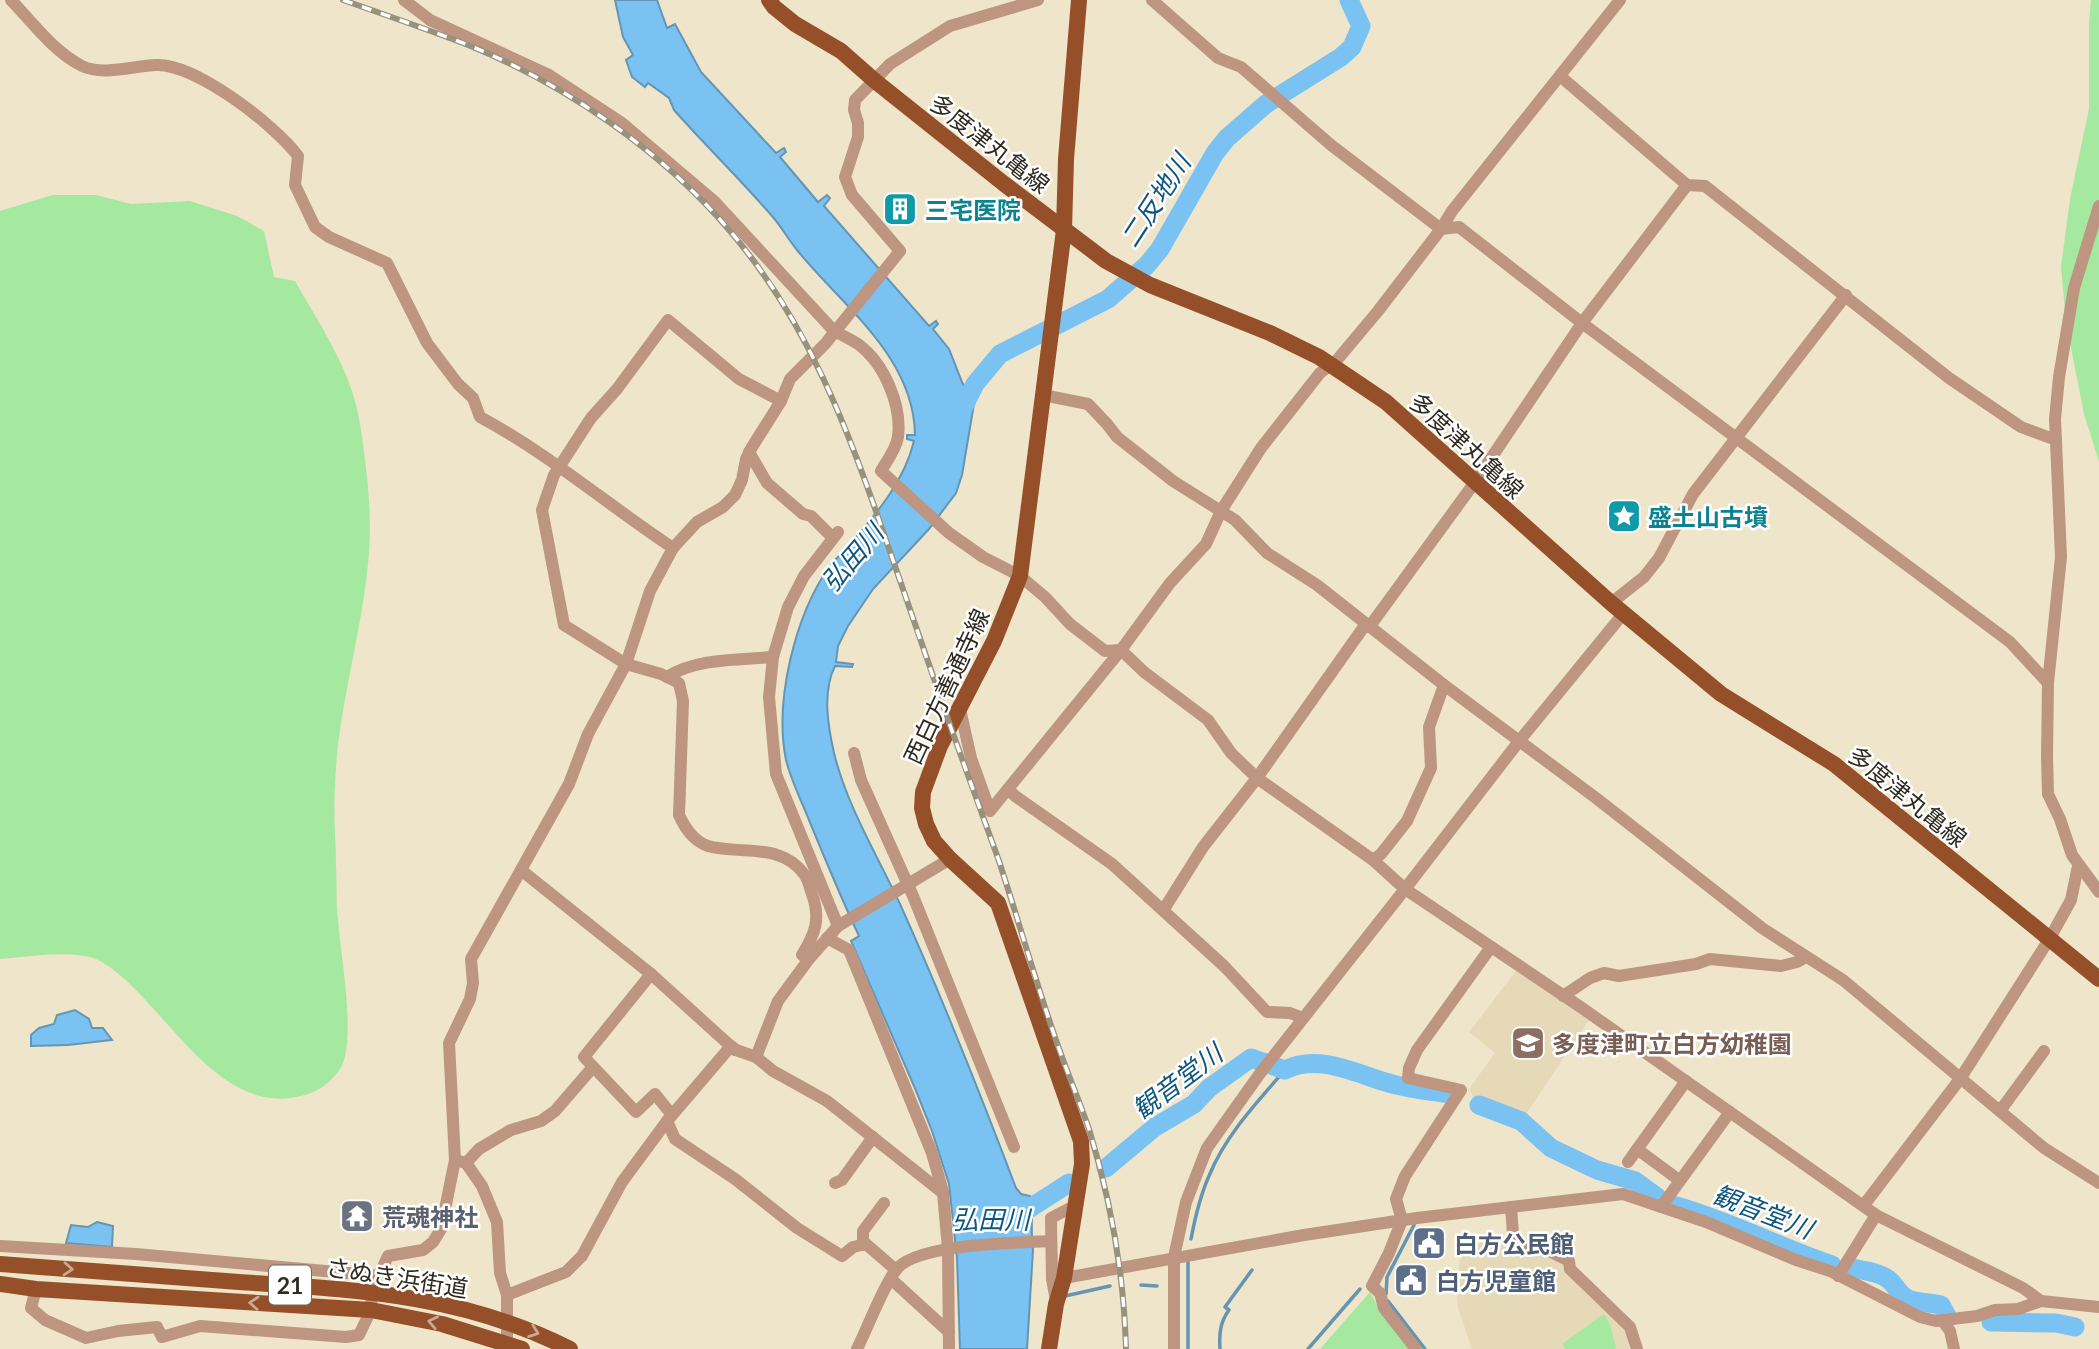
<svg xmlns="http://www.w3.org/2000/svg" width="2099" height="1349" font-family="Lato,'Noto Sans JP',sans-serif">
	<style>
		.built { fill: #e6d9b7 }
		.green { fill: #a5e8a0 }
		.water { fill: #7ac2f2; stroke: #6495b3; stroke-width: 2 }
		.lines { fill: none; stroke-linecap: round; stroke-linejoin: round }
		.stream { stroke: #6495b3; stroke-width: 3.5 }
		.river { stroke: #7ac2f2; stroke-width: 19 }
		.minor { stroke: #bd9581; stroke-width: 12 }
		.major { stroke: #955029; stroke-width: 16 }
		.rail-casing { stroke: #98917e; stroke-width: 6 }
		.rail { stroke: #fff; stroke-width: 3.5; stroke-dasharray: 10; stroke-linecap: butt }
		.oneway { stroke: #caa894 }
		.labels { text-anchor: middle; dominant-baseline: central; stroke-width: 5; stroke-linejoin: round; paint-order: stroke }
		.shield { fill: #fff; stroke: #6d6b64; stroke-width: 2 }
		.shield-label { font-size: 23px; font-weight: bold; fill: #2f2b21 }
		.street-label { font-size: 24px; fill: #2f2b21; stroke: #fff }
		.culture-label { font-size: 24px; font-weight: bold; fill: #0d838f; stroke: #fff; text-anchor: start }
		.education-label { font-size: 24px; font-weight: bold; fill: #785e54; stroke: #fff; text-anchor: start }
		.worship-label { font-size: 24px; font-weight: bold; fill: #5b616d; stroke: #fff; text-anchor: start }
		.service-label { font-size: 24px; font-weight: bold; fill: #4e5e75; stroke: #fff; text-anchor: start }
		.water-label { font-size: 26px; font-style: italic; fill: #0f577f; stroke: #fff }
	</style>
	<rect width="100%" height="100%" fill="#efe5ca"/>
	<!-- built -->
	<g class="built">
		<path d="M1516,971L1589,1020L1524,1117L1474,1098L1469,1089L1495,1053L1469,1032Z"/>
		<path d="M1510,1235L1518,1248L1526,1251L1541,1252L1557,1258L1629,1331L1631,1338L1628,1346L1630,1349H1472L1458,1308L1456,1281L1461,1257L1468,1249L1480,1243Z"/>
	</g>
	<!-- green -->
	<g class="green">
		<path d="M2091,0H2099V462L2084,414L2066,322L2061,267L2070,199L2089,109V23Z"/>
		<path d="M53,195H96L131,204L190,201L237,216L264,231L274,277L295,281C321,327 352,371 360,424C367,469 373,518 368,564C361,637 337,713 335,786C333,813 336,839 336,865C337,884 336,902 338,920C341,957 354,1025 344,1060C339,1076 321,1091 305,1095C216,1121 165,1000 102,962C80,948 26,957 0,959V211Z"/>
		<path d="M1370,1292L1382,1314L1411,1349H1320Z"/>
		<path d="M1604,1314L1610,1324L1616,1349H1565L1562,1344Z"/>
	</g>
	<!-- water -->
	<g class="water">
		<path d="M615,0H657L667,28L675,24L701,72L776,153L784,148L786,152L780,157L818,202L827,195L830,198L824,206L929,326L936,321L938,324L933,329L949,349L962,382L974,404L962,475L956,493L929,529L873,589L848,626L838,646L836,662L853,664L852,667L835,666C822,692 828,726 834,753C847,806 877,855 900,904C942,997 980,1093 1016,1188L1021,1194L1030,1196C1034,1214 1030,1232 1033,1250L1027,1349H960L957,1258L949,1184L932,1131L914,1086L851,941L859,936C841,898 825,859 809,820C801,800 791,780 786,760C774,701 795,616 829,567C834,560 841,554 847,548C874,516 904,483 914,441L907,439V435H915C914,356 842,306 797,250C788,239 781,226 772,216C740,179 706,146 674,110L669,98L648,83L645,87L632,77L626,60L633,55L623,37Z"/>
		<path d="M75,1010L89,1019L92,1028H103L112,1040L68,1045L31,1046V1035L39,1028L54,1024L57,1015Z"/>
		<path d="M97,1222L113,1226L112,1247L66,1243L71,1225L88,1227Z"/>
	</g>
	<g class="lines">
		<!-- stream -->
		<g class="stream">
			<path d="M1191,1239C1195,1218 1200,1196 1209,1176C1225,1136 1257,1102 1285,1070"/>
			<path d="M1141,1285L1157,1286"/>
			<path d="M1386,1294L1387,1277L1414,1225"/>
			<path d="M1065,1296L1110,1286"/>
			<path d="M1388,1301L1425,1349"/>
			<path d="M1188,1349V1262"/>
			<path d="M1220,1349C1219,1334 1220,1322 1229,1310L1225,1307L1252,1270"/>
			<path d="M1308,1349L1360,1289"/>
		</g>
		<!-- river -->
		<g class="river">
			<path d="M958,418L975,384L1000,354L1108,299L1147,265L1160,249L1215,153L1227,138L1266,104L1341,57L1352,47L1361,26L1349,0"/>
			<path d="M1479,1105L1521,1121L1551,1148L1597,1170L1635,1181L1657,1197"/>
			<path d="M1106,1168L1155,1127L1194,1104L1209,1088L1251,1058L1285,1070C1323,1051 1364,1079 1401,1086C1417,1090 1433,1091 1449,1094"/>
			<path d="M1676,1206C1729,1221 1779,1247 1832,1265"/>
			<path d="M1010,1221L1069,1183"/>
			<path d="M1851,1268C1862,1270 1879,1272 1888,1279C1896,1285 1899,1295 1908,1299C1914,1302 1932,1303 1941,1305L1948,1318"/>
			<path d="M1991,1322L2056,1323L2075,1327"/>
		</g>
		<!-- minor -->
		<g class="minor">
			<path d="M11,0C32,22 54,52 82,66C103,76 133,66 156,65C195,63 275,125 298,156L295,185L315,227L329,237L387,263L427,343L458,384L473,398L480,417C549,454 608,505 673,548"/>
			<path d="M404,0L430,20L549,75L622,123L714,201L834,331C842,335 850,339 858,344C884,363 902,405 898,437C896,449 887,461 881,471L949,533L983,557L1020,576L1045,597L1070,624L1105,651L1121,650L1144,672L1208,720L1231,753L1257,778L1373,860L1405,889L1520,740L1623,614"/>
			<path d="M1152,0L1218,58L1241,67L1331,145L1441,229L1459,227L1582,323L2010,642L2048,683"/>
			<path d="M1560,76L1687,185L1705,186L1949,378L2021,427L2056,440"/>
			<path d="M2099,206L2074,288L2059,377L2055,419L2061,557L2048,683L2047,757L2048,794L2060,819L2072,855L2099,892"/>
			<path d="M1043,395L1088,404L1107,424L1117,437L1173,481L1235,520L1267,553L1317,585L1444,685L1596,798L1762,928L1843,980L2044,1148L2099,1183"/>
			<path d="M781,401L739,379L668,320L617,389L591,418L554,475L542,510L564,625L626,664L661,674L679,683L683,701L679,815C685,828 693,841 708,846C740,855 781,842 804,874C808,879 810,888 812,894C821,919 815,934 802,955L809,959"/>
			<path d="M749,452L767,483L803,514L811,516L833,538"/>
			<path d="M838,532L804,576L788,607L773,657L769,697L776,774L838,926"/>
			<path d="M1611,603L1644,577L1659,558L1693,494L1846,295"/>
			<path d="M667,677C696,658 739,660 773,657"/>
			<path d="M960,709L971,758L990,811L1121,650L1170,583L1206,544L1221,511L1261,448L1320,373L1337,360L1378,311L1441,229L1452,211L1620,0"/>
			<path d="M854,753L861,780L913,896L1014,1147"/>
			<path d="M1008,789L1015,796L1112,864L1224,966L1267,1012L1290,1013L1303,1018"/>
			<path d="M1373,860L1381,854L1407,821L1431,768L1429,727L1444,685"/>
			<path d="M521,870L651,974L735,1050"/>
			<path d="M1164,909L1203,847L1257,778L1363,628L1370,626L1475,482L1582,323L1687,185"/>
			<path d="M827,938L849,950L932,1153L943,1192"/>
			<path d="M651,974L584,1057L636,1112L655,1094L672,1115"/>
			<path d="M1563,996L1590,978L1604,973L1619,976L1696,964L1710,959L1781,966L1797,962L1806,957"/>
			<path d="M756,1057L778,1001L809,959L838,926L950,859"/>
			<path d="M2000,1111L2044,1051"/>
			<path d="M667,1121L675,1139L735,1179L797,1228L842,1256L853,1247L866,1244L896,1270"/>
			<path d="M1637,1149L1679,1180"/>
			<path d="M455,1160L466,1163L482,1186L497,1222L500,1273L507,1295V1344L509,1349"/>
			<path d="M1628,1162L1686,1081"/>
			<path d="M466,1163L479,1149L511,1130L541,1121L555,1111L593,1067"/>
			<path d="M835,1183L842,1180L873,1137"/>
			<path d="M1864,1205L1960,1079L2050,938L2071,900L2078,866"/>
			<path d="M1511,1207L1513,1234L1517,1243L1543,1248L1569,1261L1570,1269L1630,1327L1637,1349"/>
			<path d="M1661,1207L1730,1112"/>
			<path d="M863,1245V1231L884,1203"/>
			<path d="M0,1246L136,1254L380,1276"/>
			<path d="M1838,1276L1876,1215"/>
			<path d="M1064,1278L1304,1235L1417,1218L1623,1194L1706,1222L1796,1260L1830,1271L1920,1317L1936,1321L1977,1316L1995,1310L2018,1309L2041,1301L2099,1307"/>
			<path d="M891,1279L949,1332"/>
			<path d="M36,1289L31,1308L45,1320L86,1338L118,1331L157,1327L162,1337L200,1326L346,1337L359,1335L371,1310L372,1291L388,1256L423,1250L433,1242L441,1229L455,1160L449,1043L470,999L473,983L471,959L569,784L588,734L626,664L650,591L673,548L697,522L723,507L735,495L742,480L746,459L752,447L781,401L790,379L825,344L900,251L852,195L845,177L858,137V123L854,110L855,100L890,64L950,26L1038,0"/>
			<path d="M507,1295L566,1272L582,1256L622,1182L667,1121L731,1046L736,1050L756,1057L773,1071L827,1101L943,1193L948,1249L949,1349"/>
			<path d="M1056,1301L1052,1279L1051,1218L1074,1206"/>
			<path d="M1942,1320L1950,1331L1954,1349"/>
			<path d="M857,1349C869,1325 880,1293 895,1271C914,1243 1017,1243 1051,1241"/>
			<path d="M1174,1349V1257L1186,1202L1207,1148L1261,1072L1405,889L1582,1008L1876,1215L2023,1288L2041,1301"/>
			<path d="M1416,1349L1384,1308L1380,1293L1372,1286L1389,1253L1402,1220L1396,1199L1405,1176L1461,1090L1408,1078L1409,1068L1417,1050L1491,947"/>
		</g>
		<!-- major -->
		<g class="major">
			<path d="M769,0L774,7L795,24L841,51L875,81L1003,183L1106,261L1150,285L1270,333L1319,357L1386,402L1611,603L1721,694L1834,764L2099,979"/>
			<path d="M0,1264C80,1270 159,1276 239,1282C358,1290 461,1294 570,1349"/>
			<path d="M0,1284L36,1289L371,1310L442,1324L522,1349"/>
			<path d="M1049,1349L1056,1304L1064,1278L1082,1164L1081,1141L998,903L950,859L934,841L926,824L922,808L923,792L940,746L994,641L1020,576L1064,230L1066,159L1079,0"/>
		</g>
		<!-- rail casing -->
		<g class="rail-casing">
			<path id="rail" d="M343,0C385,15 427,29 468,45C566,85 661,150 730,231C809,324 847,427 886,540C908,603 929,666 951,728C967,773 983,817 999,861C1019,922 1036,983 1057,1043C1067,1072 1079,1100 1089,1129C1111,1201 1124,1274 1126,1349"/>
		</g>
		<!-- rail -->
		<use href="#rail" class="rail"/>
	</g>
	<!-- one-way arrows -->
	<defs><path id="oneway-chevron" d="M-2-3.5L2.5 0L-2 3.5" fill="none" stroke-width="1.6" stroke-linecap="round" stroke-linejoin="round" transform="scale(1.75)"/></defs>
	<g class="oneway">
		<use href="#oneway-chevron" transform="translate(68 1269) rotate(4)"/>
		<use href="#oneway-chevron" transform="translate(254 1303) rotate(-176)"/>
		<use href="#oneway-chevron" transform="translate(433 1322) rotate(-168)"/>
		<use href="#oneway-chevron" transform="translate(534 1332) rotate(20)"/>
	</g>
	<!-- icons -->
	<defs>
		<g id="building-square" transform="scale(1.75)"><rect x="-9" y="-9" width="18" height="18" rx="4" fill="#0f9aa8" stroke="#fff"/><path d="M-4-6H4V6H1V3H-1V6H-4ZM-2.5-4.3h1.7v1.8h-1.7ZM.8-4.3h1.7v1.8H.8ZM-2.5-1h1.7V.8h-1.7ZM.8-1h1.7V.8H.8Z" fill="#fff"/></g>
		<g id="sight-square" transform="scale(1.75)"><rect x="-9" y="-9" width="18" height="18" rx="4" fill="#0f9aa8" stroke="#fff"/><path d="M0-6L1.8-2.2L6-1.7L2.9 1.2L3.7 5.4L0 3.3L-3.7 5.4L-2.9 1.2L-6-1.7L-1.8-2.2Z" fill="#fff"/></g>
		<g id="school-square" transform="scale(1.75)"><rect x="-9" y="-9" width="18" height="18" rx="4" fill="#8d6e63" stroke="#fff"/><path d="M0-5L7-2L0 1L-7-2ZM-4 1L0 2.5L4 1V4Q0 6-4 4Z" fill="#fff"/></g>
		<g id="temple-square" transform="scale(1.75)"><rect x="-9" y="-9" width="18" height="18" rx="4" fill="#6b7280" stroke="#fff"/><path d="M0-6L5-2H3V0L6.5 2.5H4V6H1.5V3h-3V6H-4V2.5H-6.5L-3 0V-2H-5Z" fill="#fff"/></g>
		<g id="civic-square" transform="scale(1.75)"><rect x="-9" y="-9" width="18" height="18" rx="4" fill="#5c6f8a" stroke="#fff"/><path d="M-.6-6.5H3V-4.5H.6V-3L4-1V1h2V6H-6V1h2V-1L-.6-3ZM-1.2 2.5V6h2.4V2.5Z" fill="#fff"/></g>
	</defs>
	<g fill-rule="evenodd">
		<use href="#building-square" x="900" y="209"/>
		<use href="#sight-square" x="1624" y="516"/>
		<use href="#school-square" x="1528" y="1043"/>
		<use href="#temple-square" x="357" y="1216"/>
		<use href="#civic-square" x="1429" y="1243"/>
		<use href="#civic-square" x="1411" y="1280"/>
	</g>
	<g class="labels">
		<!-- shield labels -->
		<rect class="shield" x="269" y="1265.5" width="42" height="39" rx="5"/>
		<g class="shield-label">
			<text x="290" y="1285">21</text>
		</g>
		<!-- street labels -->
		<g class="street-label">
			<text transform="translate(990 143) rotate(38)">多度津丸亀線</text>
			<text transform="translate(1467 445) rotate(42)">多度津丸亀線</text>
			<text transform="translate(946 686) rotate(-65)">西白方善通寺線</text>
			<text transform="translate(1908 796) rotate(39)">多度津丸亀線</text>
			<text transform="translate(397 1277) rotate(9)">さぬき浜街道</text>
		</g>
		<!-- culture labels -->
		<g class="culture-label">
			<text x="925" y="209">三宅医院</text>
			<text x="1648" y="516">盛土山古墳</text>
		</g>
		<!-- education labels -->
		<g class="education-label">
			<text x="1552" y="1043">多度津町立白方幼稚園</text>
		</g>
		<!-- worship labels -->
		<g class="worship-label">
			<text x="382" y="1216">荒魂神社</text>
		</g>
		<!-- service labels -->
		<g class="service-label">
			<text x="1454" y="1243">白方公民館</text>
			<text x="1436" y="1280">白方児童館</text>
		</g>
		<!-- water labels -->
		<g class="water-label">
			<text transform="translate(1155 200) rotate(-57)">二反地川</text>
			<text transform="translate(852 557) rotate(-49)">弘田川</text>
			<text transform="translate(1177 1081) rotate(-37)">観音堂川</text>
			<text transform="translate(1763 1211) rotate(21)">観音堂川</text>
			<text x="991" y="1219">弘田川</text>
		</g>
	</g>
</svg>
